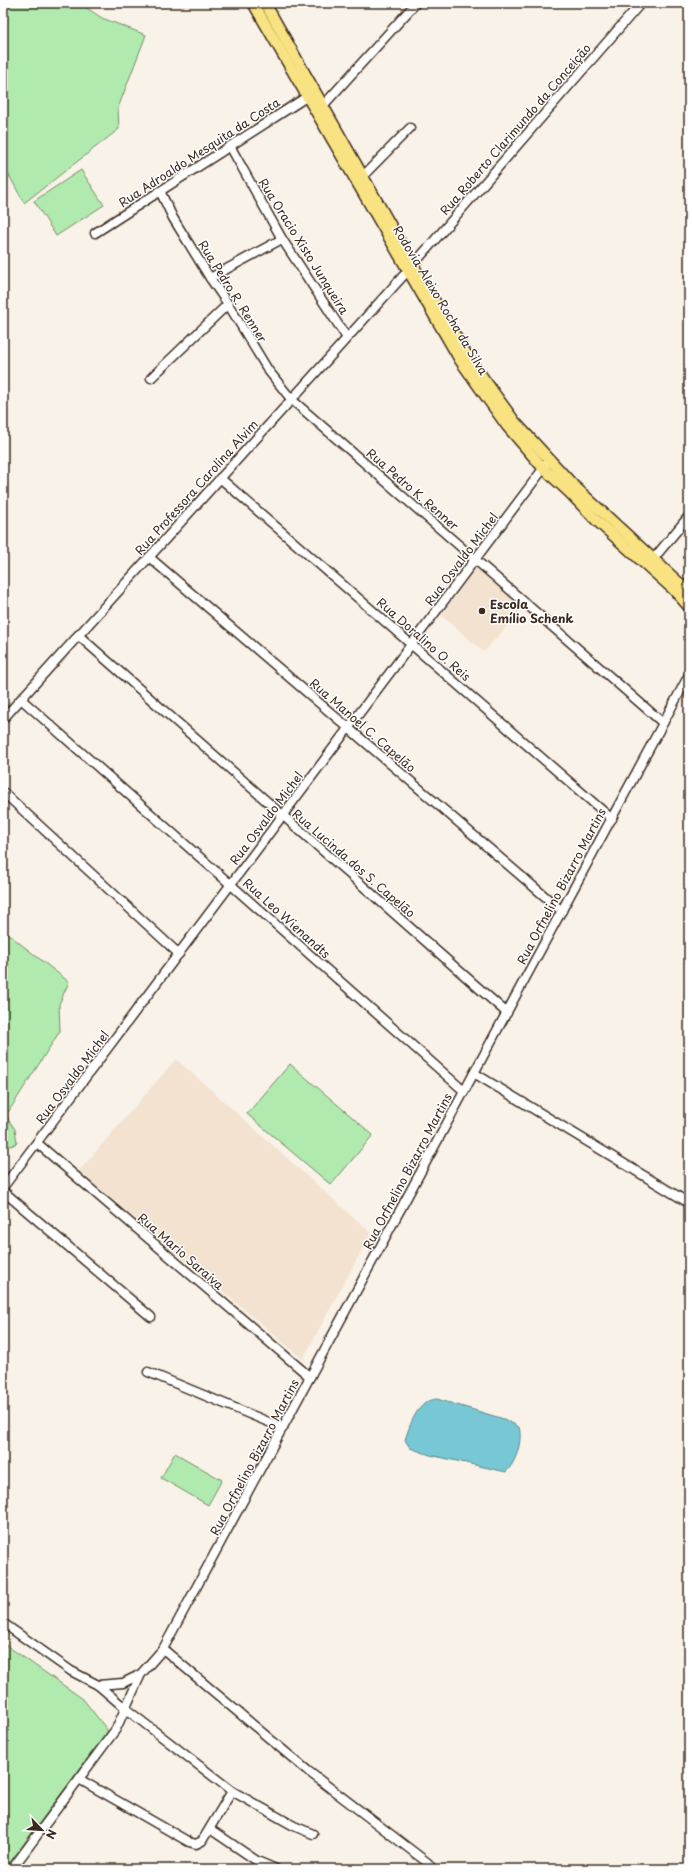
<svg xmlns="http://www.w3.org/2000/svg" width="692" height="1872" font-family="'Playpen Sans',sans-serif">
	<style>
		.built { fill: #f2e2cf }
		.green { fill: #b0eaaf; stroke: #768a66 }
		.water { fill: #78c7d4; stroke: #60888b }
		.lines { fill: none; stroke-linecap: round; stroke-linejoin: round }
		.minor-casing { stroke: #3b2a1e; stroke-width: 11 }
		.major-casing { stroke: #3b2a1e; stroke-width: 13 }
		.minor { stroke: #fff; stroke-width: 8 }
		.major { stroke: #f8e281; stroke-width: 10 }
		.poi-dot { fill: #3b2a1e; stroke: #fff; stroke-width: 1.5 }
		.labels { text-anchor: middle; dominant-baseline: central; stroke-width: 3; stroke-linejoin: round; paint-order: stroke }
		.street-label { font-size: 12px; fill: #3b2a1e; stroke: #fff }
		.poi-label { font-size: 12px; font-weight: bold; fill: #3b2a1e; stroke: #fff; text-anchor: start }
	</style>
	<rect width="100%" height="100%" fill="#f9f2e9"/>
	<filter id="ink" filterUnits="userSpaceOnUse"><feTurbulence type="fractalNoise" baseFrequency=".025" numOctaves="2"/><feDisplacementMap in="SourceGraphic" scale="8" xChannelSelector="R" yChannelSelector="G"/><feConvolveMatrix kernelMatrix="1 2 1 2 8 2 1 2 1" color-interpolation-filters="sRGB"/></filter>
	<g filter="url(#ink)">
		<!-- built -->
		<g class="built">
			<path d="M476,568L523,608L484,652L441,615Z"/>
			<path d="M176,1059L371,1233L303,1359L79,1171Z"/>
		</g>
		<!-- green -->
		<g class="green">
			<path d="M8,3H79L102,18L146,35L118,108L119,129L24,203L3,164V13Z"/>
			<path d="M81,170L104,205L56,236L34,201Z"/>
			<path d="M3,930L69,982L59,1004L60,1031L7,1114L9,1121L15,1129L17,1143L11,1146L8,1145L3,1154Z"/>
			<path d="M290,1064L373,1135L331,1185L247,1114Z"/>
			<path d="M175,1453L222,1480L208,1505L161,1478Z"/>
			<path d="M3,1643L83,1699L108,1731L5,1869H3Z"/>
		</g>
		<!-- water -->
		<path class="water" d="M437,1399L504,1419L519,1427C523,1441 516,1462 506,1472L430,1455L410,1448L405,1440C410,1424 418,1400 437,1399Z"/>
		<g class="lines">
			<!-- minor casing -->
			<g class="minor-casing">
				<g id="minor">
					<path d="M320,109L416,3"/>
					<path d="M230,146L282,239L347,338"/>
					<path d="M363,176L410,128"/>
					<path d="M160,191L173,218L210,278L228,304L268,370L291,399L663,723"/>
					<path d="M95,233L311,94"/>
					<path d="M210,278L282,239"/>
					<path d="M151,378L228,304"/>
					<path d="M220,478L612,819"/>
					<path d="M149,557L562,911"/>
					<path d="M650,563L689,516"/>
					<path d="M78,635L507,1013"/>
					<path d="M21,699L464,1091"/>
					<path d="M3,719L413,265L641,3"/>
					<path d="M3,792L179,954"/>
					<path d="M474,1073L689,1203"/>
					<path d="M37,1143L310,1377"/>
					<path d="M3,1189L4,1186L549,461"/>
					<path d="M3,1191L151,1317"/>
					<path d="M148,1372L283,1428"/>
					<path d="M3,1623L71,1671L98,1685L126,1709L232,1791L294,1826L313,1834"/>
					<path d="M163,1649L308,1771L428,1863L432,1869"/>
					<path d="M98,1685L123,1683L141,1674"/>
					<path d="M79,1779L189,1842L196,1844L202,1841L232,1791"/>
					<path d="M210,1829L257,1861L276,1869"/>
					<path d="M12,1869L116,1729L141,1674L163,1649L689,675"/>
				</g>
			</g>
			<!-- major casing -->
			<g class="major-casing">
				<g id="major">
					<path d="M253,3L460,360L507,426L544,469L569,492L596,520L674,590L689,607"/>
					<path d="M265,3L413,265L468,357L515,422L573,485L689,592"/>
				</g>
			</g>
			<!-- minor -->
			<use href="#minor" class="minor"/>
			<!-- major -->
			<use href="#major" class="major"/>
		</g>
	</g>
	<!-- markers -->
	<circle class="poi-dot" cx="482" cy="611" r="4"/>
	<g class="labels">
		<!-- street labels -->
		<g class="street-label">
			<text transform="translate(515 129) rotate(-49)">Rua Roberto Clarimundo da Conceição</text>
			<text transform="translate(199 152) rotate(-33)">Rua Adroaldo Mesquita da Costa</text>
			<text transform="translate(304 246) rotate(58)">Rua Oracio Xisto Junqueira</text>
			<text transform="translate(233 291) rotate(58)">Rua Pedro R. Renner</text>
			<text transform="translate(441 300) rotate(59)">Rodovia Aleixo Rocha da Silva</text>
			<text transform="translate(196 487) rotate(-48)">Rua Professora Carolina Alvim</text>
			<text transform="translate(413 489) rotate(41)">Rua Pedro K. Renner</text>
			<text transform="translate(461 559) rotate(-53)">Rua Osvaldo Michel</text>
			<text transform="translate(424 639) rotate(41)">Rua Doralino O. Reis</text>
			<text transform="translate(363 725) rotate(41)">Rua Manoel C. Capelão</text>
			<text transform="translate(266 818) rotate(-53)">Rua Osvaldo Michel</text>
			<text transform="translate(354 863) rotate(41)">Rua Lucinda dos S. Capelão</text>
			<text transform="translate(561 886) rotate(-62)">Rua Orfnelino Bizarro Martins</text>
			<text transform="translate(287 918) rotate(42)">Rua Leo Wienandts</text>
			<text transform="translate(72 1077) rotate(-53)">Rua Osvaldo Michel</text>
			<text transform="translate(407 1171) rotate(-62)">Rua Orfnelino Bizarro Martins</text>
			<text transform="translate(181 1251) rotate(41)">Rua Mario Saraiva</text>
			<text transform="translate(254 1457) rotate(-62)">Rua Orfnelino Bizarro Martins</text>
		</g>
		<!-- poi labels -->
		<g class="poi-label">
			<text x="490" y="604">Escola<tspan x="490" dy="14">Emílio Schenk</tspan></text>
		</g>
	</g>
	<!-- margin -->
	<rect width="692" height="1872" fill="none" stroke="#fff" stroke-width="16"/>
	<rect x="8" y="8" width="676" height="1856" fill="none" stroke="#3b2a1e" stroke-width="1.5" filter="url(#ink)"/>
	<!-- north arrow -->
	<g transform="translate(42 1830) rotate(115)" stroke="#ffffff" stroke-width="3" paint-order="stroke">
	<path d="M0-3L7 15L0 10L-7 15Z" fill="#3b2a1e"/>
	<text y="-6" font-size="11" font-weight="bold" text-anchor="middle" fill="#3b2a1e">N</text>
	</g>
</svg>
